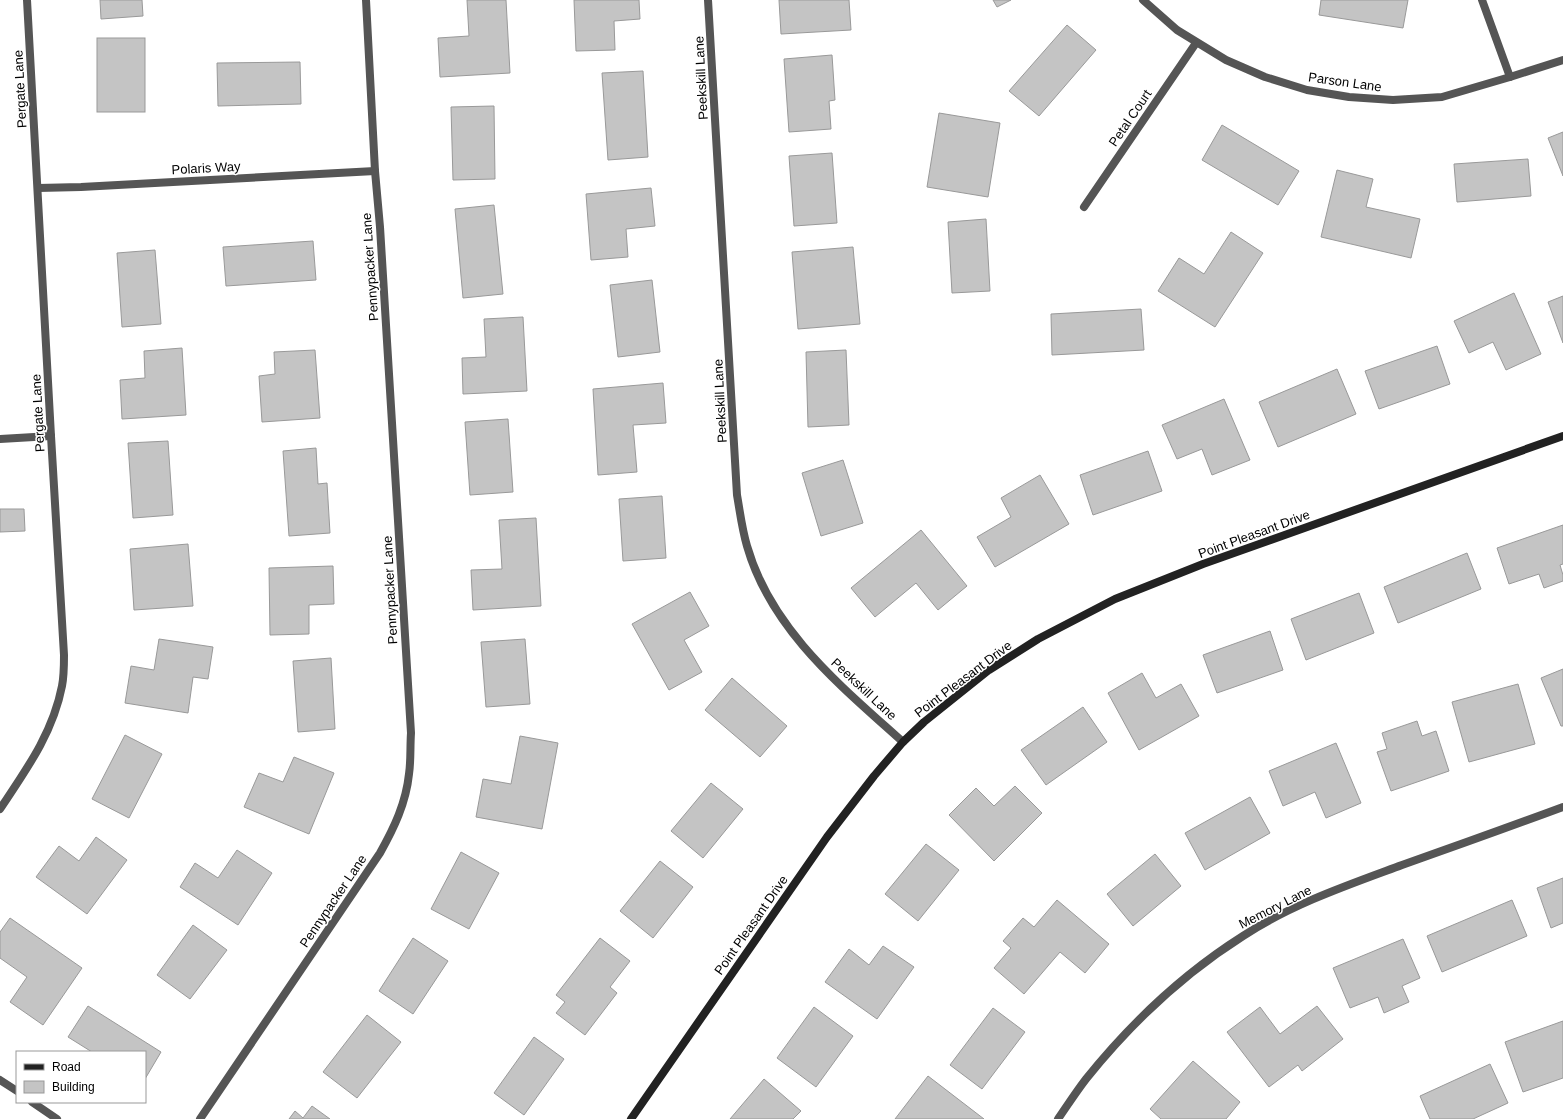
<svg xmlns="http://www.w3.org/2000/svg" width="1563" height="1119" font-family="Helvetica,sans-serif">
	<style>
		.building { fill: #c4c4c4; stroke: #999 }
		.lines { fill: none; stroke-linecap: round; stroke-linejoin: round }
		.street { stroke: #555; stroke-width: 8 }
		.secondary { stroke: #222; stroke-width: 8 }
		.labels { text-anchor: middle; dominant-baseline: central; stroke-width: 3; stroke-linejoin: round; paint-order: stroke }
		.street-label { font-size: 13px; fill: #000; stroke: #fff }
	</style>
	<rect width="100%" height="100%" fill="#fff"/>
	<!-- building -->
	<g class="building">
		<path d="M100,0H142L143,16L101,19Z"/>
		<path d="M467,0H506L510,73L440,77L438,38L469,36Z"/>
		<path d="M574,0H639L640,19L614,21L615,50L576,51Z"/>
		<path d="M779,0H849L851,30L781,34Z"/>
		<path d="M993,0H1011L997,7Z"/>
		<path d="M1321,0H1408L1403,28L1319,15Z"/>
		<path d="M1067,25L1096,50L1039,116L1009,91Z"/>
		<rect x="97" y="38" width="48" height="74"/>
		<path d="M832,55L835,100L829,101L831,129L789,132L784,59Z"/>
		<path d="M300,62L301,104L218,106L217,63Z"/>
		<path d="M643,71L648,157L608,160L602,73Z"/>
		<path d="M494,106L495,179L453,180L451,107Z"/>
		<path d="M939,113L1000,123L988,197L927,187Z"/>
		<path d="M1222,125L1299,171L1278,205L1202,160Z"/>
		<path d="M1563,132V176L1548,138Z"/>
		<path d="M832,153L837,223L794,226L789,156Z"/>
		<path d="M1528,159L1531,196L1457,202L1454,164Z"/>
		<path d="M1337,170L1373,179L1366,207L1420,219L1411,258L1321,237Z"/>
		<path d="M651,188L655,226L626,229L628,257L591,260L586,194Z"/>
		<path d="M494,205L503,294L463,298L455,209Z"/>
		<path d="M986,219L990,291L952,293L948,222Z"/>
		<path d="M1231,232L1263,253L1215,327L1158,291L1179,258L1204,274Z"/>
		<path d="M313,241L316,280L226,286L223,247Z"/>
		<path d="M853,247L860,324L798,329L792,252Z"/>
		<path d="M155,250L161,324L122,327L117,253Z"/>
		<path d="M652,280L660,352L618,357L610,285Z"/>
		<path d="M1514,293L1541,354L1506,370L1493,342L1469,353L1454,321Z"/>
		<path d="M1563,296V343L1548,302Z"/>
		<path d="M1141,309L1144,350L1052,355L1051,314Z"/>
		<path d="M523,317L527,391L463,394L462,358L486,357L484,319Z"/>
		<path d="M1437,346L1450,384L1379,409L1365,371Z"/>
		<path d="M182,348L186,415L122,419L120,380L145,378L144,351Z"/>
		<path d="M315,350L320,418L262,422L259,376L275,374L274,352Z"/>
		<path d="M846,350L849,425L808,427L806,352Z"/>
		<path d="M1337,369L1356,414L1278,447L1259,402Z"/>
		<path d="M663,383L666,423L633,425L637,472L598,475L593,389Z"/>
		<path d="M1224,399L1250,460L1212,475L1202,449L1177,459L1162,425Z"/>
		<path d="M508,419L513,492L470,495L465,422Z"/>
		<path d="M168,441L173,515L133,518L128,443Z"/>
		<path d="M316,448L318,484L327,483L330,533L289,536L283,451Z"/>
		<path d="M1148,451L1162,491L1093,515L1080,475Z"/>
		<path d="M843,460L863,523L821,536L802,473Z"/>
		<path d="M1040,475L1069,524L995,567L977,537L1011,517L1001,498Z"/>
		<path d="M662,496L666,558L623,561L619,499Z"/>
		<path d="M0,509H24L25,531L0,532Z"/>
		<path d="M536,518L541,606L473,610L471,570L502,569L499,520Z"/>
		<path d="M1563,525V564L1560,565L1563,575V581L1544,588L1539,574L1509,584L1497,548Z"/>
		<path d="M921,530L967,586L938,610L916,583L875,617L851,588Z"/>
		<path d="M188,544L193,606L134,610L130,549Z"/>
		<path d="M1467,553L1481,589L1398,623L1384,587Z"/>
		<path d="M333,566L334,604L309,605V634L270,635L269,568Z"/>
		<path d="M690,592L709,626L684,640L702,672L669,690L632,624Z"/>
		<path d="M1359,593L1374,633L1306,660L1291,619Z"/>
		<path d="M1270,631L1283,670L1217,693L1203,655Z"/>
		<path d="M159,639L213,647L208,679L193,677L188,713L125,703L131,666L154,670Z"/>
		<path d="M525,639L530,704L486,707L481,642Z"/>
		<path d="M331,658L335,729L298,732L293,661Z"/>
		<path d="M1563,669V726H1561L1541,678Z"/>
		<path d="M1142,673L1156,698L1181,684L1199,716L1139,750L1108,693Z"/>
		<path d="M732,678L787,726L760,757L705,710Z"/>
		<path d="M1518,684L1535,744L1469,762L1452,702Z"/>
		<path d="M1083,707L1107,742L1046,785L1021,750Z"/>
		<path d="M1417,721L1422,736L1436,731L1449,771L1391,791L1377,752L1387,749L1382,733Z"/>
		<path d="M125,735L162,754L129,818L92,799Z"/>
		<path d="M520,736L558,743L542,829L476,817L483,779L511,784Z"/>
		<path d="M1336,743L1361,803L1326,818L1315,792L1283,806L1269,771Z"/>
		<path d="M294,757L334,773L309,834L244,807L259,773L283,782Z"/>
		<path d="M711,783L743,809L703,858L671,831Z"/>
		<path d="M1015,786L1042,813L994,861L949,815L976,788L994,806Z"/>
		<path d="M1250,797L1270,833L1205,870L1185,833Z"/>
		<path d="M96,837L127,860L87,914L36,877L59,846L79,861Z"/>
		<path d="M926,844L959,870L918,921L885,894Z"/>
		<path d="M237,850L272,873L238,925L180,887L195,863L218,878Z"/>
		<path d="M461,852L499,873L469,929L431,909Z"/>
		<path d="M1155,854L1181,886L1133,926L1107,894Z"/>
		<path d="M660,861L693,887L653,938L620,911Z"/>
		<path d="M1563,878V923L1551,928L1537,888Z"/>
		<path d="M1057,900L1109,944L1085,973L1060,952L1024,994L994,968L1011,948L1003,941L1023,918L1034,927Z"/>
		<path d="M1512,900L1527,936L1442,972L1427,936Z"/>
		<path d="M10,918L82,968L43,1025L10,1002L27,977L0,958V932Z"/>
		<path d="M193,925L227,950L190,999L157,975Z"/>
		<path d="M413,938L448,961L413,1014L379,991Z"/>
		<path d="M600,938L630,961L610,987L617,993L585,1035L556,1013L565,1002L556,995Z"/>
		<path d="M1403,939L1420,978L1402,986L1409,1002L1384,1013L1378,997L1350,1008L1333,968Z"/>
		<path d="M883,946L914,967L877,1019L825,982L849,949L869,965Z"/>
		<path d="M88,1006L161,1052L145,1079V1052H92L68,1037Z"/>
		<path d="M1317,1006L1343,1039L1302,1071L1298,1065L1269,1087L1227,1032L1260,1007L1280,1034Z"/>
		<path d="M814,1007L853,1036L816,1087L777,1058Z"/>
		<path d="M993,1008L1025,1032L982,1089L950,1065Z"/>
		<path d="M367,1015L401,1042L357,1098L323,1072Z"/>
		<path d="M1563,1021V1078L1523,1092L1505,1042Z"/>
		<path d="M534,1037L564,1059L524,1115L494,1093Z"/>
		<path d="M1193,1061L1240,1102L1226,1119H1161L1150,1109Z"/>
		<path d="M1490,1064L1508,1103L1473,1119H1430L1420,1096Z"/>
		<path d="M928,1076L984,1119H895Z"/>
		<path d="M764,1079L801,1111L793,1119H730Z"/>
		<path d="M312,1106L330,1119H289L295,1111L303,1118Z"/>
	</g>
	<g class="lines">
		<!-- street -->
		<g class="street">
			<path d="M708,0L737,495C740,512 742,529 747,546C771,630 841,686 903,742"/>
			<path d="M1143,0L1177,30L1226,60L1265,77L1307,90L1349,97L1393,100L1442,97L1510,77L1563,60"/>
			<path d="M1482,0L1510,77"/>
			<path d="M38,188L81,187L375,171"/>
			<path d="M1084,207L1196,43"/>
			<path d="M0,439L51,436"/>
			<path d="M0,809C26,770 53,733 62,686C64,676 64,665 64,655L51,436L27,0"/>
			<path d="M0,1080L17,1091"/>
			<path d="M32,1102L57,1119"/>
			<path d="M200,1119L380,853C394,828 406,803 409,774C411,761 410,747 411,733L380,227L375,171L366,0"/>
			<path d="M1058,1119C1067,1106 1076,1092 1086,1079C1131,1023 1183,974 1243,936C1292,904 1348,885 1402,865C1456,846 1509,827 1563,807"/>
		</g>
		<!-- secondary -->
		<path class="secondary" d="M631,1119L827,837L874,776L903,742L924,722L989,670L1038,639L1115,599L1203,564L1563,436"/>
	</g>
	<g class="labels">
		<!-- street labels -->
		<g class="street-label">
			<text transform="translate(701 78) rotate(-93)">Peekskill Lane</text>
			<text transform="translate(1345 82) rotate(8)">Parson Lane</text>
			<text transform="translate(20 89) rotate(-93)">Pergate Lane</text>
			<text transform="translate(1130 118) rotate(-56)">Petal Court</text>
			<text transform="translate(206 168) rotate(-3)">Polaris Way</text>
			<text transform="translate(370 267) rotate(-94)">Pennypacker Lane</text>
			<text transform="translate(720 401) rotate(-93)">Peekskill Lane</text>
			<text transform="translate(38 413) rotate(-93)">Pergate Lane</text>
			<text transform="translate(1254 534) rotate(-20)">Point Pleasant Drive</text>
			<text transform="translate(390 590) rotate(-93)">Pennypacker Lane</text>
			<text transform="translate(963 679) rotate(-37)">Point Pleasant Drive</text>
			<text transform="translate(864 689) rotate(43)">Peekskill Lane</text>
			<text transform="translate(333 901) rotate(-56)">Pennypacker Lane</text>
			<text transform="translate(1275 907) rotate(-27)">Memory Lane</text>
			<text transform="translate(751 925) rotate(-55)">Point Pleasant Drive</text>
		</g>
	</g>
	<!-- legend -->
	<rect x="16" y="1051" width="130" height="52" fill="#ffffff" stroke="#999999"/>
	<rect x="24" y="1064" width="20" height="6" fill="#222222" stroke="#999999"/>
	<text x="52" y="1071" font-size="12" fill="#000000">Road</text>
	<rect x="24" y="1081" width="20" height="12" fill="#c4c4c4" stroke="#999999"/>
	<text x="52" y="1091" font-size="12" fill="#000000">Building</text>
</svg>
